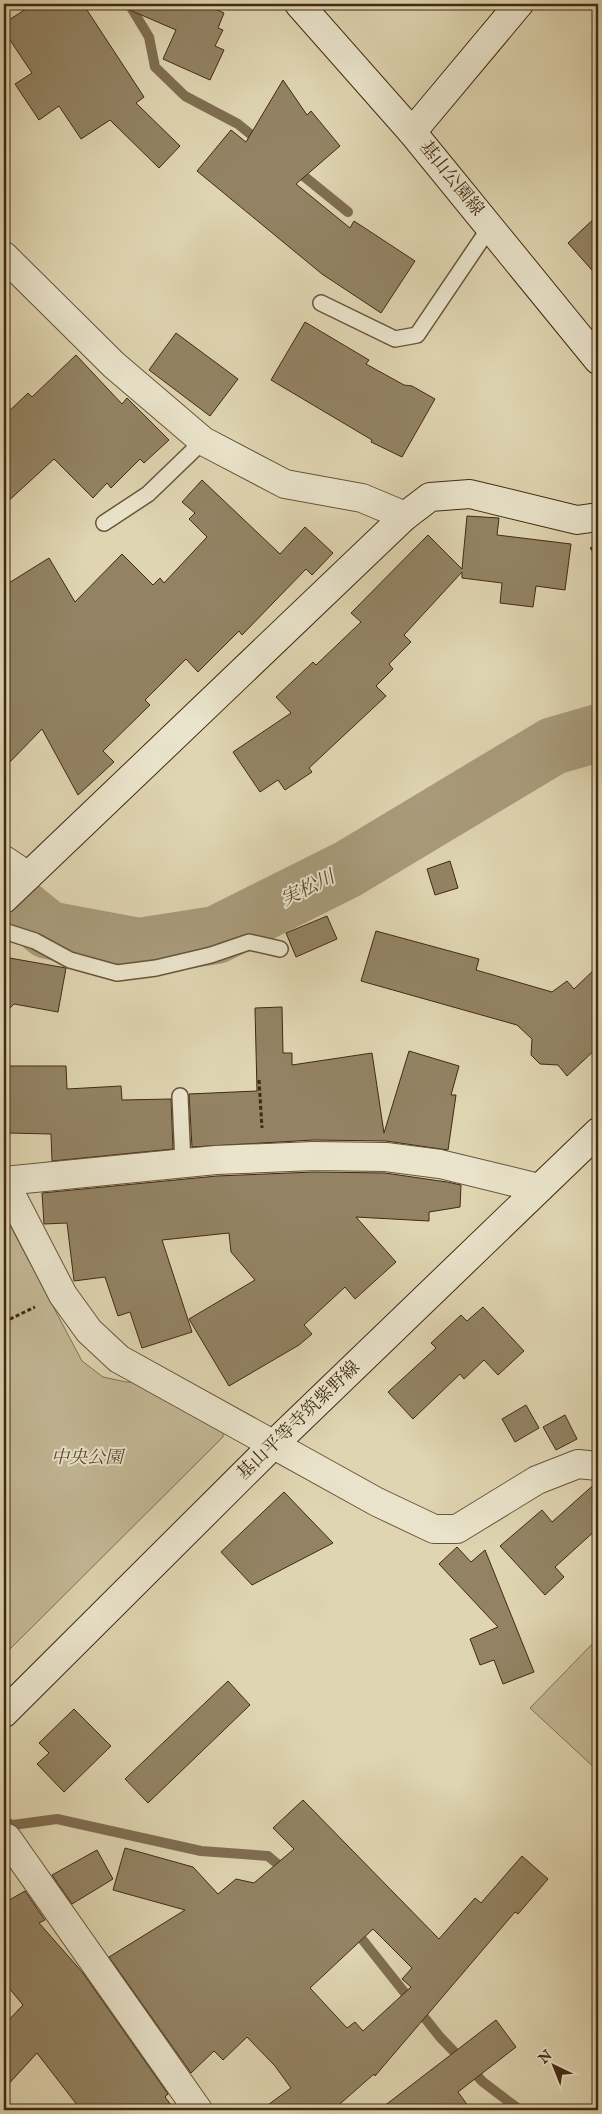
<svg xmlns="http://www.w3.org/2000/svg" width="602" height="2114" font-family="'IM FELL English','Noto Serif JP',serif">
	<style>
		.green { fill: #c4b896; stroke: #827154 }
		.lines { fill: none; stroke-linecap: round; stroke-linejoin: round }
		.stream { stroke: #7f6e51; stroke-width: 10 }
		.river { stroke: #a99b7b; stroke-width: 58 }
		.building { fill: #938364; stroke: #412a11; fill-rule: evenodd }
		.lane-casing { stroke: #685539; stroke-width: 18 }
		.street-casing { stroke: #685539; stroke-width: 30 }
		.secondary-casing { stroke: #412a11; stroke-width: 30 }
		.path { stroke: #412a11; stroke-width: 3; stroke-dasharray: 4 2.5; stroke-linecap: butt }
		.lane { stroke: #eae4cc; stroke-width: 15 }
		.street { stroke: #eae4cc; stroke-width: 28 }
		.secondary { stroke: #eae4cc; stroke-width: 28 }
		.labels { text-anchor: middle; dominant-baseline: central; stroke-width: 4; stroke-linejoin: round; paint-order: stroke }
		.street-label { font-size: 18px; fill: #412a11; stroke: #eae4cc }
		.park-label { font-size: 18px; font-style: italic; fill: #5b462c; stroke: #eae4cc }
		.water-label { font-size: 19px; font-style: italic; fill: #5b462c; stroke: #eae4cc }
	</style>
	<rect width="100%" height="100%" fill="#dfd5b1"/>
	<filter id="stains"><feTurbulence type="fractalNoise" baseFrequency=".004" numOctaves="4"/><feColorMatrix values="0 0 0 0 .2 0 0 0 0 .09 0 0 0 0 .02 0 0 0 .5 -.17"/></filter>
	<radialGradient id="worn" r=".72"><stop offset=".6" stop-color="#630" stop-opacity="0"/><stop offset="1" stop-color="#630" stop-opacity=".3"/></radialGradient>
	<!-- green -->
	<g class="green">
		<path d="M4,1214L82,1361L103,1377L126,1382L156,1384L223,1426V1437L4,1655Z"/>
		<path d="M598,1638V1771L530,1708Z"/>
	</g>
	<g class="lines">
		<!-- stream -->
		<g class="stream">
			<path d="M129,4L149,37L155,67L185,96L238,124L260,142"/>
			<path d="M295,169L348,212"/>
			<path d="M4,1822L13,1825L57,1819L201,1851L268,1856L287,1872"/>
			<path d="M354,1929L440,2037L483,2082L520,2110"/>
		</g>
		<!-- river -->
		<path class="river" d="M4,894L48,930L139,947L216,935L348,869L553,746L598,733"/>
	</g>
	<!-- building -->
	<g class="building">
		<path d="M34,4H83L144,97L136,103L180,146L159,168L110,120L81,139L59,106L39,120L15,84L32,73L4,31V23Z"/>
		<path d="M116,4H204L224,13L218,28L223,30L215,46L224,50L210,80L163,59L176,30Z"/>
		<path d="M283,80L307,115L311,111L340,146L296,184L350,228L354,221L415,261L381,313L322,274L197,171L231,130L246,142Z"/>
		<path d="M598,215V277L568,243Z"/>
		<path d="M305,322L369,360L366,364L404,385L412,386L435,399L402,457L371,442L372,440L271,380Z"/>
		<path d="M176,333L238,379L210,416L149,370Z"/>
		<path d="M76,355L122,404L127,398L169,440L144,463L140,459L111,488L107,483L93,498L54,459L4,505V416L28,393L32,397Z"/>
		<path d="M202,480L280,554L305,527L333,553L312,575L306,569L242,635L239,631L198,672L186,659L145,700L150,705L103,751L114,762L78,795L42,729L4,768V586L49,558L75,602L122,554L153,585L160,578L164,583L207,537L189,519L195,513L182,502Z"/>
		<path d="M467,516L499,518L497,535L571,544L565,590L536,586L533,607L500,603L502,583L462,578V572L404,635L411,642L389,664L393,669L376,686L386,696L309,768L312,772L285,790L278,780L260,792L233,752L291,713L276,697L313,662L316,665L361,622L351,613L428,535L462,569Z"/>
		<path d="M450,861L458,888L435,895L427,869Z"/>
		<path d="M327,916L337,939L296,957L286,933Z"/>
		<path d="M376,931L479,959L476,970L552,992L567,981L574,989L598,966V1047L567,1076L558,1065L540,1064L531,1055L532,1039L517,1025L361,981Z"/>
		<path d="M4,957L66,968L58,1012L14,1004L4,1014Z"/>
		<path d="M282,1007L283,1053H292V1065L372,1053L384,1133L409,1051L459,1066L451,1095H456L448,1150L386,1141L314,1140L192,1147L189,1094L257,1091L255,1008Z"/>
		<path d="M7,1066H66L67,1089L121,1086L122,1100L171,1099L173,1149L52,1161L51,1134L8,1133Z"/>
		<path d="M314,1172L385,1173L447,1182L461,1185L460,1207L429,1212V1221L356,1217L396,1262L355,1299L345,1287L304,1325L312,1334L299,1345L229,1386L189,1319L255,1280L231,1252L229,1233L162,1240L192,1332L142,1348L130,1312L118,1316L105,1277L74,1281L67,1223L44,1224L42,1193L217,1176Z"/>
		<path d="M483,1307L524,1351L498,1375L484,1360L464,1379L460,1374L413,1419L388,1392L436,1348L431,1343L461,1315L467,1321Z"/>
		<path d="M526,1405L539,1428L515,1442L502,1419Z"/>
		<path d="M565,1415L577,1439L556,1450L543,1427Z"/>
		<path d="M598,1481V1528L555,1567L564,1577L545,1595L500,1546L542,1510L552,1522Z"/>
		<path d="M284,1492L333,1543L252,1585L221,1552Z"/>
		<path d="M457,1547L471,1562L485,1550L534,1672L503,1684L494,1660L480,1665L470,1639L498,1627L439,1564Z"/>
		<path d="M228,1681L250,1705L148,1803L125,1779Z"/>
		<path d="M74,1709L111,1746L64,1792L37,1764L49,1753L39,1743Z"/>
		<path d="M303,1800L439,1939L475,1898L481,1903L522,1856L548,1879L518,1914L515,1912L375,2076L374,2074L333,2110H261L291,2088L275,2066L247,2037L223,2060L214,2051L191,2073L109,1957L185,1910L113,1890L125,1848L193,1867L218,1894L236,1879L254,1883L294,1849L273,1828ZM373,1929L412,1968L402,1979L411,1987L363,2031L355,2022L347,2028L310,1988Z"/>
		<path d="M97,1850L113,1879L72,1904L52,1875Z"/>
		<path d="M25,1891L45,1920L39,1923L83,1973L168,2094L165,2097L175,2110H81L37,2053L4,2089V2025L23,2005L4,1982V1903Z"/>
		<path d="M496,2020L516,2047L458,2092L471,2110H379Z"/>
	</g>
	<g class="lines">
		<!-- lane casing -->
		<g class="lane-casing">
			<g id="lane">
				<path d="M321,303L395,339L417,335L490,227"/>
				<path d="M104,523L148,494L203,441"/>
				<path d="M4,931L35,941L70,960L117,973L156,968L211,955L249,942L280,949"/>
				<path d="M180,1096L183,1164"/>
			</g>
		</g>
		<!-- street casing -->
		<g class="street-casing">
			<g id="street">
				<path d="M4,256L114,365L203,441L285,484L362,498L405,516"/>
				<path d="M4,860L28,876"/>
				<path d="M4,1181L63,1295L89,1331L119,1359L377,1502L434,1529H457L537,1480L578,1464L598,1466"/>
				<path d="M4,1181L216,1160L314,1156L386,1157L440,1164L539,1188"/>
				<path d="M4,1837L7,1838L198,2110"/>
			</g>
		</g>
		<!-- secondary casing -->
		<g class="secondary-casing">
			<g id="secondary">
				<path d="M299,4L412,132L598,360"/>
				<path d="M412,132L519,4"/>
				<path d="M4,899L405,516L430,497L470,494L577,520L598,517"/>
				<path d="M4,1713L273,1445L598,1132"/>
			</g>
		</g>
		<!-- path -->
		<g class="path">
			<path d="M591,547L598,560"/>
			<path d="M259,1080L262,1128"/>
			<path d="M4,1322L35,1307"/>
		</g>
		<!-- lane -->
		<use href="#lane" class="lane"/>
		<!-- street -->
		<use href="#street" class="street"/>
		<!-- secondary -->
		<use href="#secondary" class="secondary"/>
	</g>
	<g class="labels">
		<!-- street labels -->
		<g class="street-label">
			<text transform="translate(451 179) rotate(51)">基山公園線</text>
			<text transform="translate(299 1421) rotate(-44)">基山平等寺筑紫野線</text>
		</g>
		<!-- park labels -->
		<g class="park-label">
			<text x="87" y="1458">中央公園</text>
		</g>
		<!-- water labels -->
		<g class="water-label">
			<text transform="translate(308 889) rotate(-26)">実松川</text>
		</g>
	</g>
	<!-- margin -->
	<rect width="602" height="2114" fill="none" stroke="#dfd5b1" stroke-width="20"/>
	<rect x="5" y="5" width="592" height="2104" fill="none" stroke="#412a11" stroke-width="2.5"/>
	<rect x="10" y="10" width="582" height="2094" fill="none" stroke="#412a11"/>
	<!-- north arrow -->
	<g transform="translate(554 2066) rotate(317)" stroke="#eae4cc" stroke-width="4" paint-order="stroke">
	<path d="M0-4L9 19L0 12L-9 19Z" fill="#412a11"/>
	<text y="-8" font-size="14" font-weight="bold" text-anchor="middle" fill="#412a11">N</text>
	</g>
	<rect width="100%" height="100%" filter="url(#stains)"/>
	<rect width="100%" height="100%" fill="url(#worn)"/>
</svg>
